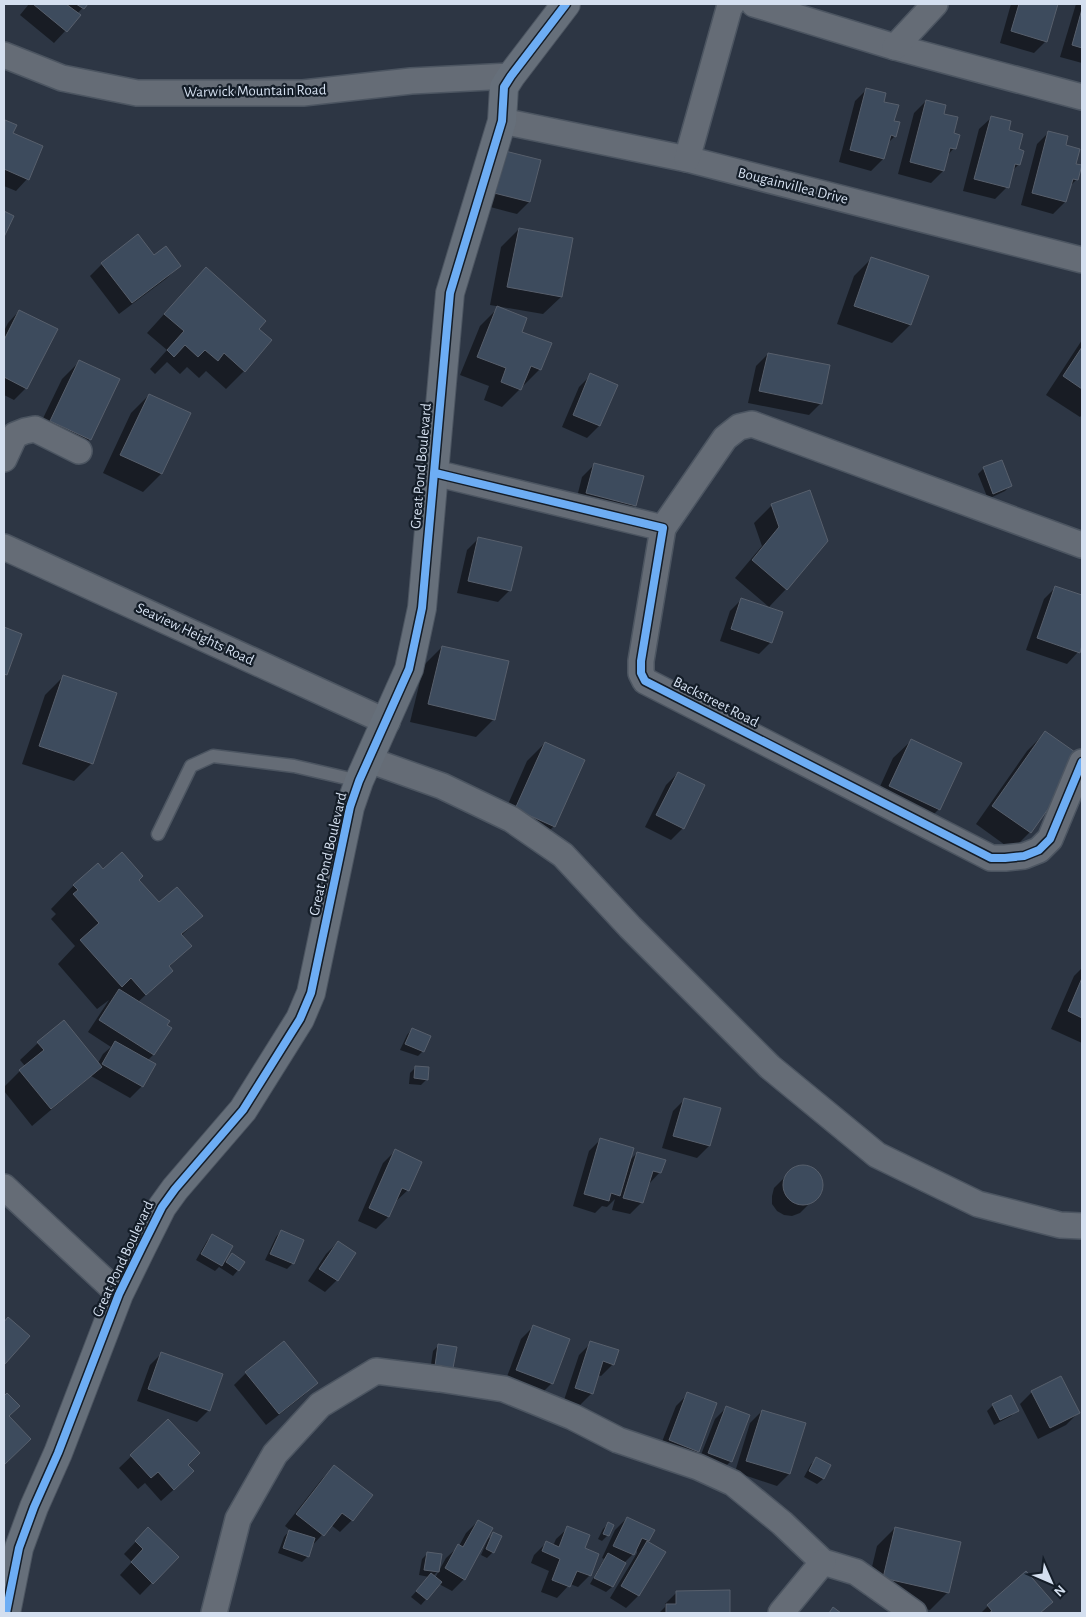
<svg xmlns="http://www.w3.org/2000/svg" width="1086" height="1617" font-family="'Alegreya Sans',sans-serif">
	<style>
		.shadow { fill: #0007 }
		.building { fill: #3d4b5d; stroke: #575f6c }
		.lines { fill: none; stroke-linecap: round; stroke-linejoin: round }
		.lane-casing { stroke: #4c5561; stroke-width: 15 }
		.street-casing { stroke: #4c5561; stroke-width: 28 }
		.secondary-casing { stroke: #4c5561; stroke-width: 30 }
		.lane { stroke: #656c76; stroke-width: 12 }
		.street { stroke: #656c76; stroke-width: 25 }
		.secondary { stroke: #666f7a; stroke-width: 28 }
		.cycleway-casing { stroke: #141d28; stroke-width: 11 }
		.cycleway { stroke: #6dadf4; stroke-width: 8 }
		.labels { text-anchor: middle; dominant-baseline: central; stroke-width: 4.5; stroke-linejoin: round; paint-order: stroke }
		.street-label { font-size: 15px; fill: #d4dfef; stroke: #141d28 }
	</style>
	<rect width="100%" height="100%" fill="#2d3644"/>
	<!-- shadow -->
	<g class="shadow">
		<path d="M29,4H64L67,6L68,4H86L77,14L79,16L54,43L20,15Z"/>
		<path d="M1011,4H1057L1046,41L1034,53L1000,43Z"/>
		<path d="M1076,4H1082V63L1060,57Z"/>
		<path d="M867,89L883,103L893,122L895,136L887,144L883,159L871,171L839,162L855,101Z"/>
		<path d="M926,101L942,115L953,134L954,148L947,156L943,171L931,183L898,174L914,113Z"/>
		<path d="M991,118L1007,131L1017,150L1019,164L1011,172L1007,187L995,199L963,191L979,129Z"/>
		<path d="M5,121L11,134L42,147L27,179L16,191L4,186V123Z"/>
		<path d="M1049,132L1065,146L1075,165L1077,179L1069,187L1065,202L1053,214L1021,205L1037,144Z"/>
		<path d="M489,163L529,202L517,214L479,204Z"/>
		<path d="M519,229L561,297L543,314L490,305L501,247Z"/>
		<path d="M153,257L179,266L167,278L119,314L90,276L102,264Z"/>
		<path d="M872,258L910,325L892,343L837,324L854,276Z"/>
		<path d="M206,268L257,329L244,371L226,389L206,371L199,378L187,367L180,374L167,362L155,374L150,369L167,350L147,333Z"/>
		<path d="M498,308L520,332L540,369L502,407L484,400L489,386L460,375L480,326Z"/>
		<path d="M19,311L26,388L14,400L4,395V331L8,323Z"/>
		<path d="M1082,340V415L1080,417L1046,395Z"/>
		<path d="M768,354L821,403L809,415L748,403L756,366Z"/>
		<path d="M80,361L90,439L72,457L33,439L62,379Z"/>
		<path d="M591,375L616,385L599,426L587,438L562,427L579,387Z"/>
		<path d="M149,395L189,414L161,474L143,492L103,473L131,413Z"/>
		<path d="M1001,461L1011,485L1005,491L988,499L978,474L983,469Z"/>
		<path d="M594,465L635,505L623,517L575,505L582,477Z"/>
		<path d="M809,492L786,589L769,607L735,578L762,546L754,523L772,505Z"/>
		<path d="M479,538L510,590L498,602L457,593L467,550Z"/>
		<path d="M1056,587L1082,596V641L1078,652L1067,664L1026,650L1044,599Z"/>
		<path d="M742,599L771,642L759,654L720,641L730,611Z"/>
		<path d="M4,628L21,634L4,677Z"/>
		<path d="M442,647L494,719L476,737L410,722L424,665Z"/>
		<path d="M63,677L92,763L74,781L22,764L45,695Z"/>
		<path d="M1045,733L1030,832L1012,850L976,824L1027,751Z"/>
		<path d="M911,741L939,809L921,827L872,804L893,758Z"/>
		<path d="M545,743L554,826L536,844L498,827L527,761Z"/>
		<path d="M678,773L683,828L671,840L645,827L666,785Z"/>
		<path d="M103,870L138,880L159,904L201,916L181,936L190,945L168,968L171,971L138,1002L170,1028L153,1055L148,1060L142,1086L130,1098L91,1076L32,1126L4,1091V1087L25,1066L20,1060L38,1043L98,1063L103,1054L111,1047L88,1032L109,1000L97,1009L58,964L75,946L51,919L56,914L51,909L74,885Z"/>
		<path d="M1082,968V1043L1051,1029L1074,976Z"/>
		<path d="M412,1029L423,1051L418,1056L400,1050L407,1035Z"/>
		<path d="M416,1067L427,1079L421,1085L409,1084L410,1073Z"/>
		<path d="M685,1099L720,1109L709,1146L697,1158L662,1148L673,1111Z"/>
		<path d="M601,1139L629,1161L637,1153L660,1172L648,1185L642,1202L630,1214L612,1210L615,1199L607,1207L602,1206L595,1213L573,1206L589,1151Z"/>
		<path d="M395,1151L408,1190L395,1202L388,1217L376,1229L358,1221L383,1163Z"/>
		<path d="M801,1166L809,1167L816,1172L821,1178V1187L818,1195L800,1213L792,1216L784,1215L777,1211L772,1204V1196L774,1188L793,1169Z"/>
		<path d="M281,1231L303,1240L292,1264L287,1269L265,1260L276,1237Z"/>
		<path d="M213,1235L222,1264L232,1255L238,1270L233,1276L219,1267L215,1271L196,1260L207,1241Z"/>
		<path d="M338,1242L337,1280L325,1292L308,1281L326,1254Z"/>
		<path d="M8,1319L28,1336L4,1363V1323Z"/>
		<path d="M533,1327L552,1383L540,1395L505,1382L521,1339Z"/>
		<path d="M591,1343L613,1364L601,1376L598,1375L592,1393L580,1405L564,1400L579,1355Z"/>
		<path d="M439,1345L452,1368L446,1374L430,1371L433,1351Z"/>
		<path d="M162,1353L209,1410L197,1422L137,1401L150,1365Z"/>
		<path d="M246,1373L316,1383L304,1395L266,1425L234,1385Z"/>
		<path d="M1032,1392L1078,1413L1066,1425L1038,1439L1020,1404Z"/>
		<path d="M7,1394L12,1457L4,1464V1397Z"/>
		<path d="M688,1394L698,1451L686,1463L658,1452L676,1406Z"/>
		<path d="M993,1405L1017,1410L1011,1416L994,1425L987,1411Z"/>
		<path d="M727,1407L731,1461L719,1473L697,1465L715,1419Z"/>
		<path d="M762,1411L789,1474L777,1486L735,1472L750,1423Z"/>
		<path d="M168,1421L187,1465L181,1483L161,1501L145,1483L138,1489L119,1468Z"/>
		<path d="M817,1459L830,1466L823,1479L817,1484L804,1477L811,1464Z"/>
		<path d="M334,1467L352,1520L340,1532L331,1525L311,1547L308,1556L302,1562L278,1553L284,1537L290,1530L285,1526L322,1479Z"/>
		<path d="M627,1518L648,1540L647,1542L664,1552L638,1596L626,1608L610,1598L637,1553V1550L624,1563L612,1587L606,1592L590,1584L604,1559L602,1558L615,1530Z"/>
		<path d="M478,1521L464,1579L452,1591L439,1584L421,1605L411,1597L429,1577L419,1575L422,1559L428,1553L438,1571L433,1576L435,1578L446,1558L459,1546L466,1533Z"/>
		<path d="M608,1524V1535L602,1541L598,1539L603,1529Z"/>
		<path d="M568,1528L583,1549L590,1575L578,1587L570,1584L557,1598L541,1592L549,1571L531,1563L534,1555L546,1543L553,1546L556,1539Z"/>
		<path d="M895,1528L948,1592L930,1610L865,1596L877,1546Z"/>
		<path d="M148,1529L177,1557L140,1595L120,1575L132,1562L124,1554Z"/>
		<path d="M494,1534L493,1552L487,1558L481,1555L488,1539Z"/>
		<path d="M677,1592H729V1613H659L665,1607V1604Z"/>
		<path d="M1051,1602L1039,1613H981L988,1606Z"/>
	</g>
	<!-- building -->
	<g class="building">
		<path d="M33,4H66L81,15L67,32Z"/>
		<path d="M76,4H88L84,9Z"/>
		<path d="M1019,4H1058L1047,42L1011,31Z"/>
		<path d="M1082,9V48L1072,45Z"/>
		<path d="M866,88L886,93L884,102L899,105L894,121L900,122L896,137L891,135L884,159L850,150Z"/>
		<path d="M926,100L946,105L944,114L958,117L954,133L960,135L956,149L950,148L944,171L910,162Z"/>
		<path d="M991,116L1011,121L1009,130L1023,134L1019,149L1024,151L1020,165L1015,164L1009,188L974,179Z"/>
		<path d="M5,120L17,125L13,133L43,146L29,180L4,169Z"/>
		<path d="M1048,131L1068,136L1066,145L1080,149L1076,164L1082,165L1078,180L1073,179L1066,202L1032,193Z"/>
		<path d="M501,150L541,160L530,202L490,192Z"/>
		<path d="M4,211L14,216L4,237Z"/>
		<path d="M519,228L573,238L562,297L507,287Z"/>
		<path d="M138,234L154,255L166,246L181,266L132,303L101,263Z"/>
		<path d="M871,257L929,276L911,325L854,306Z"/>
		<path d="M206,267L266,321L259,329L272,340L245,372L224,353L218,361L205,350L198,357L185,345L174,357L167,350L184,331L164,314Z"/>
		<path d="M497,306L527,318L522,332L552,343L541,370L531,366L521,390L501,382L506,368L477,357Z"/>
		<path d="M19,310L58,329L27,389L4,377V340Z"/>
		<path d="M1082,347V389L1063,376Z"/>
		<path d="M768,353L830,365L822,404L759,391Z"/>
		<path d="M79,360L120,379L91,440L50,421Z"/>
		<path d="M590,373L618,385L600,426L573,415Z"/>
		<path d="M149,394L191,413L162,474L120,455Z"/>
		<path d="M1002,460L1012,486L993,494L983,467Z"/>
		<path d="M594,463L644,476L636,506L586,493Z"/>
		<path d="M810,490L828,541L787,590L752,560L779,527L771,504Z"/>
		<path d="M478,537L522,547L511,591L468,581Z"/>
		<path d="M1055,586L1082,595V645L1080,653L1037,638Z"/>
		<path d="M741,598L783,612L772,643L731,629Z"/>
		<path d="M4,627L22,634L7,675L4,674Z"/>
		<path d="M442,646L509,661L495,720L428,704Z"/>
		<path d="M63,675L117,693L93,764L39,746Z"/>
		<path d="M1045,731L1082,757V761L1031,833L992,806Z"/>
		<path d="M911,739L962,763L940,810L889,786Z"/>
		<path d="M545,742L585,760L555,827L515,809Z"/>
		<path d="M678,772L705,785L684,829L656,815Z"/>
		<path d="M122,852L143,876L139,880L159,902L177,887L203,916L181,934L192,946L169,966L173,971L146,995L131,978L122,987L80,940L99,923L73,894L78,890L73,885L98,863L103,869Z"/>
		<path d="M1082,978V1018L1068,1011Z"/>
		<path d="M119,989L170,1021L167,1025L172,1028L154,1055L99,1020Z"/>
		<path d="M64,1020L102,1067L51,1109L19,1070L44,1050L37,1042Z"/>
		<path d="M412,1028L431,1036L424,1052L405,1044Z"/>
		<path d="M115,1041L156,1064L143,1087L102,1064Z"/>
		<path d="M415,1066L429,1067L428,1080L414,1078Z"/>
		<path d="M684,1098L721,1108L710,1146L673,1136Z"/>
		<path d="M600,1138L634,1148L620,1196L611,1193L609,1201L584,1194Z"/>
		<path d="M395,1149L422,1162L409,1191L402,1188L389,1217L369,1208Z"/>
		<path d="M637,1152L666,1160L661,1173L653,1171L643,1203L623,1198Z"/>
		<circle cx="803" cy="1185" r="20"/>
		<path d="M281,1230L304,1240L294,1264L270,1254Z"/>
		<path d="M212,1234L233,1246L222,1266L201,1254Z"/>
		<path d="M338,1241L356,1253L338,1281L319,1269Z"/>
		<path d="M232,1253L245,1262L239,1271L226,1262Z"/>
		<path d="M8,1317L30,1336L5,1364L4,1322Z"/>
		<path d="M533,1325L570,1339L553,1384L516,1370Z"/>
		<path d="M284,1341L318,1383L279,1414L245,1372Z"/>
		<path d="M590,1341L619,1350L614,1365L603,1361L593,1394L575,1388Z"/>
		<path d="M438,1344L457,1347L453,1368L435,1366Z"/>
		<path d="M161,1352L223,1374L210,1411L148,1389Z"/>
		<path d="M1061,1376L1080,1413L1050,1428L1031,1391Z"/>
		<path d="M687,1392L717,1403L699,1452L669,1440Z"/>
		<path d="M7,1393L20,1406L9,1416L31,1439L4,1465V1396Z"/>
		<path d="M1011,1395L1019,1411L1000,1420L992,1404Z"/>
		<path d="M726,1406L750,1415L732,1462L708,1453Z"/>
		<path d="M762,1410L806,1423L790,1474L746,1461Z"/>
		<path d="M168,1419L200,1453L188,1465L194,1471L174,1490L158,1472L151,1478L130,1455Z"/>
		<path d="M816,1457L831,1465L824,1479L809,1471Z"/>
		<path d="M334,1465L373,1495L353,1521L342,1513L324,1536L296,1514Z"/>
		<path d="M627,1517L655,1530L649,1541L642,1538L634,1555L613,1546Z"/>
		<path d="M478,1520L493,1528L465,1580L445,1568L458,1544L463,1547Z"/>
		<path d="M608,1522L614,1525L609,1536L603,1534Z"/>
		<path d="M567,1526L590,1535L585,1548L599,1554L591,1576L577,1571L570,1587L552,1580L560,1559L542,1551L546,1541L559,1547Z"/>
		<path d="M148,1527L179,1557L153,1584L131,1562L143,1549L135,1541Z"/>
		<path d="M895,1527L961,1542L949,1593L883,1578Z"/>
		<path d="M289,1530L315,1538L309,1557L283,1548Z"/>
		<path d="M493,1532L502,1536L494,1553L486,1549Z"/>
		<path d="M647,1541L666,1552L639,1596L621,1586Z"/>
		<path d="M427,1552L442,1554L439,1572L424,1570Z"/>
		<path d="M608,1553L626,1563L613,1587L594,1578Z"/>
		<path d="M1026,1571L1053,1602L1040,1613H989L992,1611L987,1605Z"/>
		<path d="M431,1573L442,1582L427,1600L416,1591Z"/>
		<path d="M730,1590V1613H666V1604H676V1591Z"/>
		<path d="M833,1607L841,1613H829Z"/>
	</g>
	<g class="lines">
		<!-- lane casing -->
		<g class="lane-casing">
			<path id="lane" d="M158,834L191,766L213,756L294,766L359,781"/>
		</g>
		<!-- street casing -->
		<g class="street-casing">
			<g id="street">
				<path d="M754,4L895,47L1082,97"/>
				<path d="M895,47L935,4"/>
				<path d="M4,55L62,78L137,93H303L411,81L511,76"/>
				<path d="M502,121L687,159L1082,260"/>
				<path d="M687,159L730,5L732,4"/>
				<path d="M4,459L15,435L25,431L35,429L79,451"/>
				<path d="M435,473L663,528L641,661V673L645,681L991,858H1005L1024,856L1039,850L1050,839L1082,762"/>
				<path d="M663,528L725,438L739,427L752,424L1082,545"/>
				<path d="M4,547L387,722"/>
				<path d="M369,760L442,786L511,819L563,855L630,927L770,1067L877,1155L978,1204L1060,1225L1082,1226"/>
				<path d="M4,1187L119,1294"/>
				<path d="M214,1613L238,1519L275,1454L320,1405L376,1371L440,1379L504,1389L573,1417L618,1440L698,1467L733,1483L782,1523L823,1562L856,1572L914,1613"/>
				<path d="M781,1613L823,1562"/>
			</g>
		</g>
		<!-- secondary casing -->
		<g class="secondary-casing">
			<path id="secondary" d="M6,1613L19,1548L34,1507L58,1453L119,1294L142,1247L162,1207L175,1189L243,1110L300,1019L311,993L350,807L359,781L409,669L422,608L450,293L502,121L504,87L511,76L566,4"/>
		</g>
		<!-- lane -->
		<use href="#lane" class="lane"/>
		<!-- street -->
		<use href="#street" class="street"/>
		<!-- secondary -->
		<use href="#secondary" class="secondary"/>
		<!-- cycleway casing -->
		<g class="cycleway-casing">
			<g id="cycleway">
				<path d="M435,473L663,528L641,661V673L645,681L991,858H1005L1024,856L1039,850L1050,839L1082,762"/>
				<path d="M6,1613L19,1548L34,1507L58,1453L119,1294L142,1247L162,1207L175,1189L243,1110L300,1019L311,993L350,807L359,781L409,669L422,608L450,293L502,121L504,87L511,76L566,4"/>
			</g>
		</g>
		<!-- cycleway -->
		<use href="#cycleway" class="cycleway"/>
	</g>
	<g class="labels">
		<!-- street labels -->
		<g class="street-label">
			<text transform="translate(255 91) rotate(-1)">Warwick Mountain Road</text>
			<text transform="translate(793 186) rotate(14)">Bougainvillea Drive</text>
			<text transform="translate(421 466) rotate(-85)">Great Pond Boulevard</text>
			<text transform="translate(195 634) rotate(25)">Seaview Heights Road</text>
			<text transform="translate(716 702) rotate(27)">Backstreet Road</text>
			<text transform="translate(328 854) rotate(-77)">Great Pond Boulevard</text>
			<text transform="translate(123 1259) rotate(-65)">Great Pond Boulevard</text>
		</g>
	</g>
	<!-- border -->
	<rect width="1086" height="1617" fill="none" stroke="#d4dfef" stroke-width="10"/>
	<!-- north arrow -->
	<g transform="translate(1051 1582) rotate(135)" stroke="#141d28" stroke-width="4" paint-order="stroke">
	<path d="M0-4L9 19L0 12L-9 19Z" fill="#d4dfef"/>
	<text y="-8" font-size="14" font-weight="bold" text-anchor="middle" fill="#d4dfef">N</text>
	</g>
</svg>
